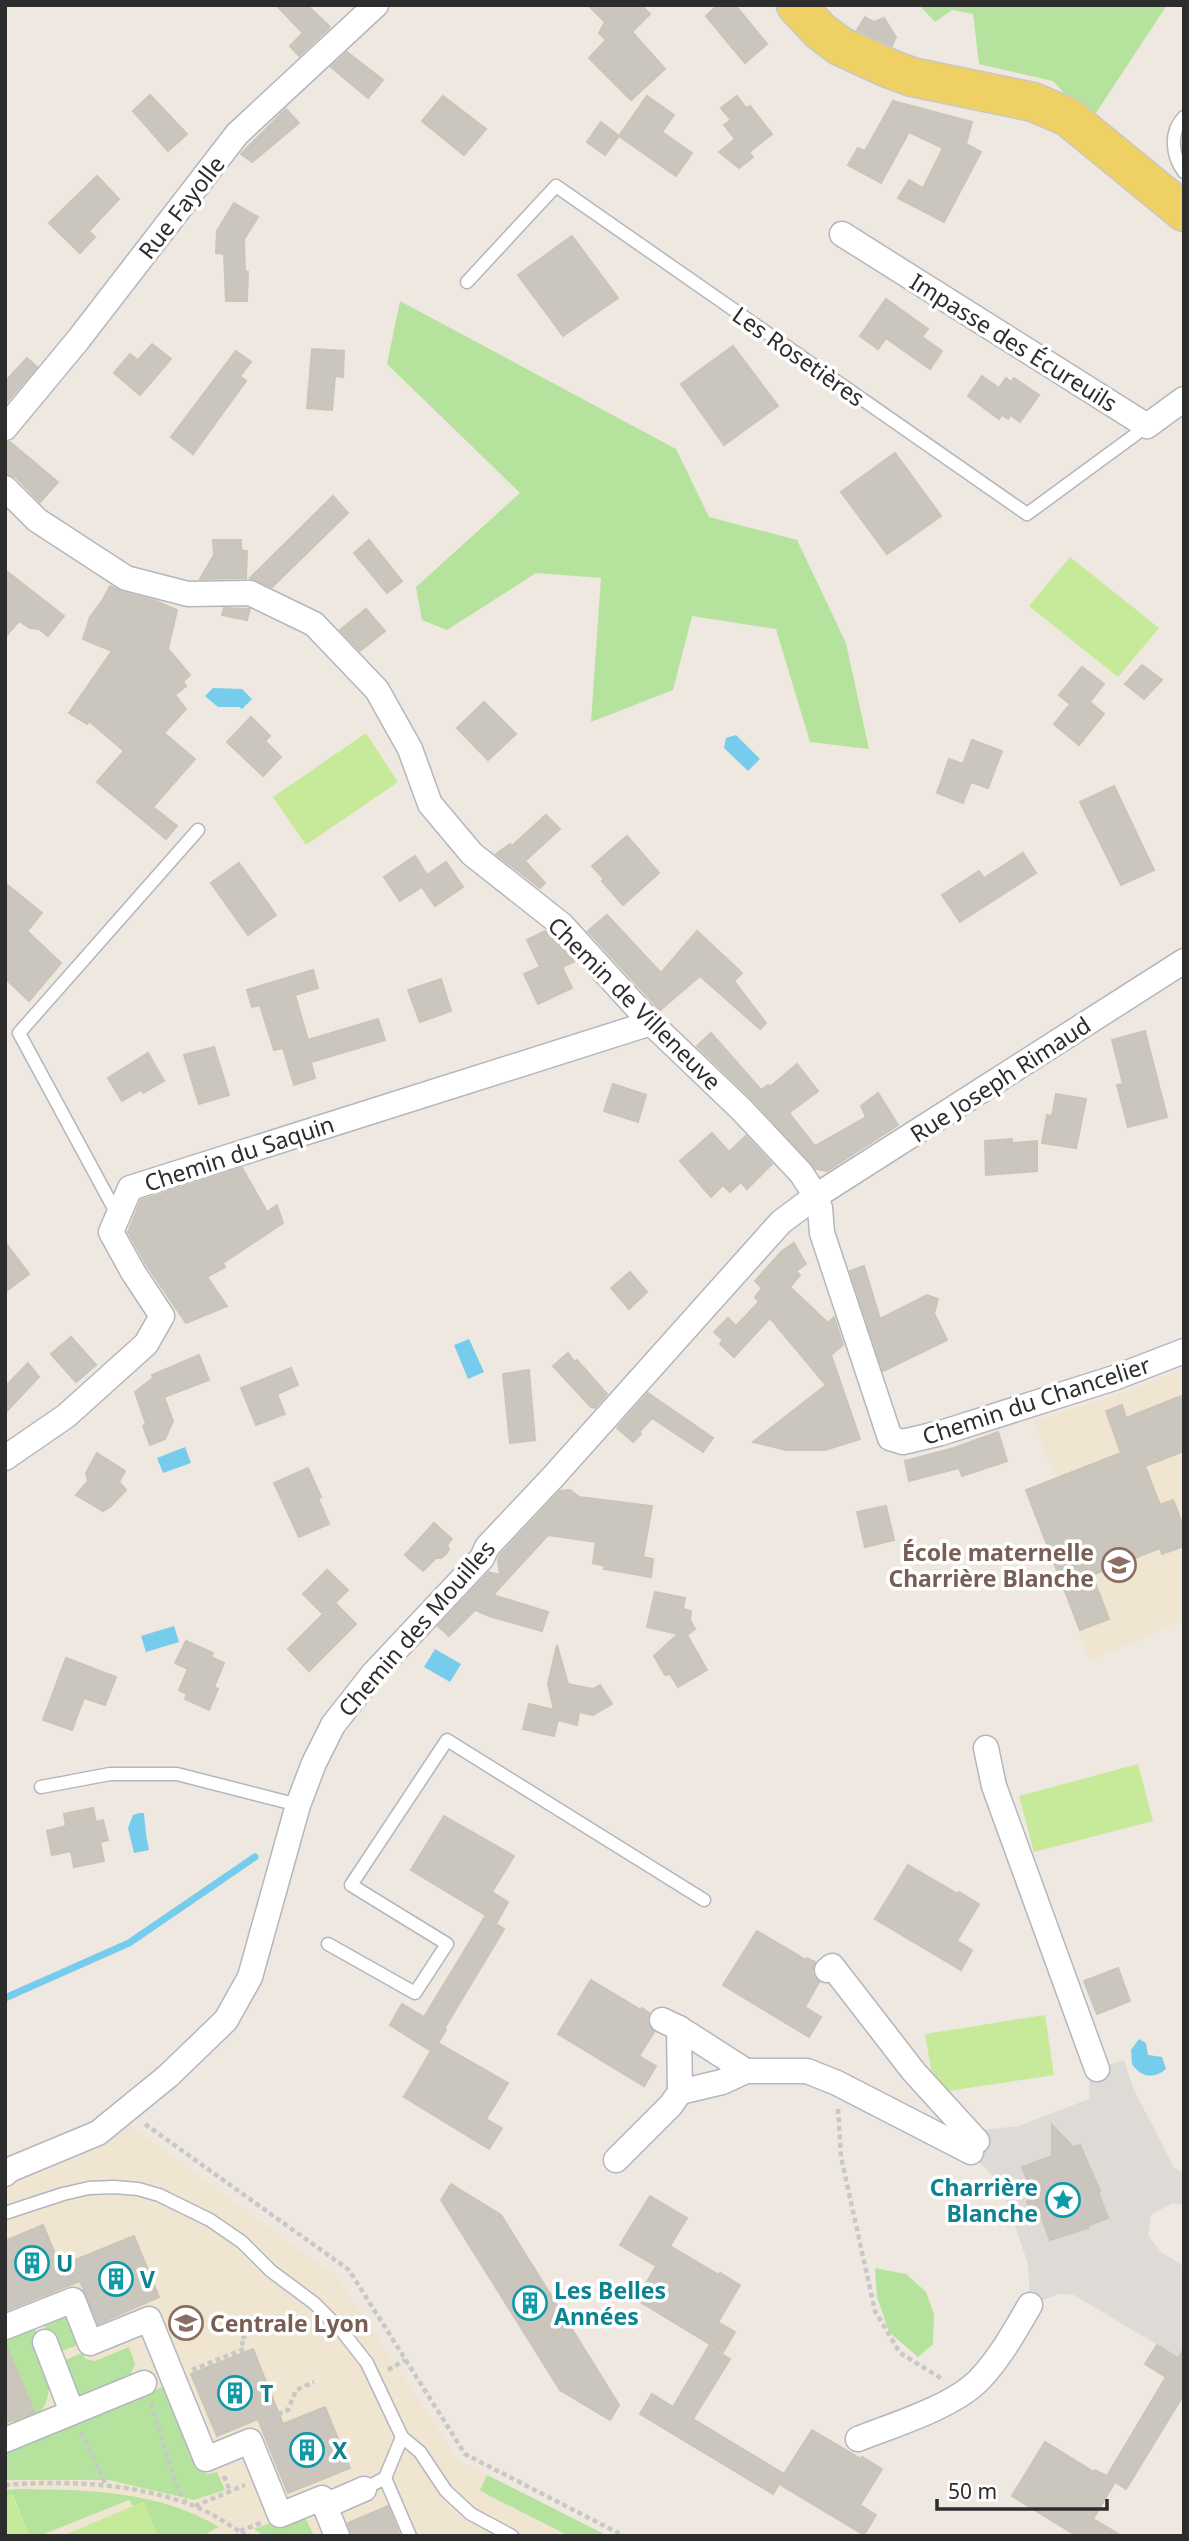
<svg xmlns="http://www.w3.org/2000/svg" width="1189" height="2541" font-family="'Noto Sans',sans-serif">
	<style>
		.education { fill: #efe5d0 }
		.green { fill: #b5e39e }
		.pitch { fill: #c7ea9a }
		.plaza { fill: #dedbd7; fill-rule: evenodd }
		.water { fill: #76cced }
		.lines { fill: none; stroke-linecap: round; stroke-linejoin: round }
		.stream { stroke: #76cced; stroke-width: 7 }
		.building { fill: #cac6be; stroke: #cac4b9; stroke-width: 2 }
		.lane-casing { stroke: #b3b6c0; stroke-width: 15 }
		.street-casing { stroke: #b3b6c0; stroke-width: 27 }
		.primary-casing { stroke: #c8c8c8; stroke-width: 41 }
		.path { stroke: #c8c8c8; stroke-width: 4.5; stroke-dasharray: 5 3.5; stroke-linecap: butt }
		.lane { stroke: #fff; stroke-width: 12 }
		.street { stroke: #fff; stroke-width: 24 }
		.primary { stroke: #eed065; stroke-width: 38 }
		.labels { text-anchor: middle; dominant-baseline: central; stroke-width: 7; stroke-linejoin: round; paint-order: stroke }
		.street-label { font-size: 23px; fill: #2d2d2d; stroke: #fff }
		.education-label { font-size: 23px; font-weight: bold; fill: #785e54; stroke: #fff; text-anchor: end }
		.culture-label { font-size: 23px; font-weight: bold; fill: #0d838f; stroke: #fff; text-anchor: start }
	</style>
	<rect width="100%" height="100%" fill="#eee8e0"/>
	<!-- education -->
	<g class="education">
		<path d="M1184,1368V1620L1090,1661L1026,1490L1056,1478L1034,1421L1131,1390Z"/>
		<path d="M129,2124L339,2279L459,2461L608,2536H5V2187L81,2155L106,2142Z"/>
	</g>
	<!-- green -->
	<g class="green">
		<path d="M919,5H1167L1090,122L1053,81L979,64L973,14L952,10L935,22Z"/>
		<path d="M400,301L676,449L709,517L797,540L846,643L869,749L810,742L776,629L692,616L673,690L591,722L601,578L536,573L447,630L422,620L416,587L520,493L387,364Z"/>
		<path d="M875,2268L906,2274L926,2292L934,2314L933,2344L918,2357L889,2332L877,2297Z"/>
		<path d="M65,2316L78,2345L56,2353L42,2320Z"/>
		<path d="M34,2325C43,2350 62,2394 36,2416C31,2420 21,2422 15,2425L13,2420L34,2411L5,2342V2336Z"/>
		<path d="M129,2347L135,2364L130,2376L78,2398L63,2361L82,2353L86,2359L95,2361Z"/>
		<path d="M168,2385L201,2470L207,2474L217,2472L225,2490L194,2500L109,2480H5V2449Z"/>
		<path d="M487,2475L608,2536H569L490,2496L480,2490Z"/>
		<path d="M23,2489C92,2490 159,2491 219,2527L202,2536H157L144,2502L133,2506L129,2500L39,2536H29L13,2495L5,2497V2490Z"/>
		<path d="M305,2517L314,2536H261L262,2534L254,2529L276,2521Z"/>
	</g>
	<!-- pitch -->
	<g class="pitch">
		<path d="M1070,557L1159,628L1118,677L1029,606Z"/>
		<path d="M366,733L398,782L306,845L273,797Z"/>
		<path d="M1138,1764L1153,1821L1034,1852L1019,1796Z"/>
		<path d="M1045,2015L1054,2075L935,2093L925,2034Z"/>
		<path d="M12,2494L29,2536H5V2497Z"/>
		<path d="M144,2502L157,2536H62L133,2506Z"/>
	</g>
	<!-- plaza -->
	<path class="plaza" d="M1124,2060L1133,2088L1174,2167L1184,2174V2205L1172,2203L1151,2215L1148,2235L1161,2252L1184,2266V2361L1074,2295L1059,2294L1030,2305L1028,2264L1001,2186L971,2152L983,2130L1019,2126L1089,2099L1090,2071ZM1054,2140L1068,2150L1080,2145L1100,2191L1098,2192L1108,2218L1088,2226V2228L1050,2240L1039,2212L1030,2210L1028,2201L1033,2194L1022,2167L1057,2154L1052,2148Z"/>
	<!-- water -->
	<g class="water">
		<path d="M213,688L242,689L252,699L242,709L239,707H218L205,696Z"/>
		<path d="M736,735L760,759L748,771L724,748L726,738Z"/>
		<path d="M469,1339L484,1372L468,1379L454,1345Z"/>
		<path d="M185,1447L191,1463L163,1473L157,1458Z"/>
		<path d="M174,1626L179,1642L146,1652L141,1636Z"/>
		<path d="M435,1649L461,1664L450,1682L424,1667Z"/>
		<path d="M139,1813H144C145,1825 146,1837 149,1850L134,1853L128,1828L133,1815Z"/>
		<path d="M1139,2039L1146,2043L1148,2055L1162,2057L1166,2069C1153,2080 1141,2077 1132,2064L1131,2050Z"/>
	</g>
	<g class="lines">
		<!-- stream -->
		<path class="stream" d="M5,1998L129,1943L255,1857"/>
	</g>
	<!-- building -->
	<g class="building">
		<path d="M276,5H307L330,27L299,56L290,46L303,33Z"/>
		<path d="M588,5H641L650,14L632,32L665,69L631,100L589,58L606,40L599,33L605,22Z"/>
		<path d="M718,5H735L767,44L745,63L706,16Z"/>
		<path d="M865,17L874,22L884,18L896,37L892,46L857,30Z"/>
		<path d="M347,52L383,80L368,98L331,67Z"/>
		<path d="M150,95L187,134L168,151L133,111Z"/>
		<path d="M443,96L486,129L464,155L422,121Z"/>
		<path d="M647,96L674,115L662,132L692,153L676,176L619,136Z"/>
		<path d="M737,96L746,108L750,106L772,134L749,152L753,157L739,168L719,152L735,139L724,125L731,120L721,108Z"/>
		<path d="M893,101L972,122L966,144L981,152L944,222L898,198L909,180L923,188L943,148L909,132L881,183L848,165L858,148L865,151Z"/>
		<path d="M286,109L299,123L252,162L241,154Z"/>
		<path d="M601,122L619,136L605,155L587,142Z"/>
		<path d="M97,176L119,199L89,231L95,237L80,253L49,223Z"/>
		<path d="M234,203L258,217L244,239L245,271L248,272L247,301H226L224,254L216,253L217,231Z"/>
		<path d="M572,236L618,298L563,336L518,275Z"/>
		<path d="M886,299L928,329L922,337L942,351L930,369L886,338L878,349L860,336Z"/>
		<path d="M152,344L171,359L140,395L114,373L130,354L138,360Z"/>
		<path d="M733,346L778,406L724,445L681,384Z"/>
		<path d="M312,349L344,351L343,377L335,376L332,410L307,408Z"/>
		<path d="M236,351L251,362L240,376L246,381L193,454L171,437Z"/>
		<path d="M27,358L37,367L5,404V382Z"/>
		<path d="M982,376L999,388L1006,378L1011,382L1014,378L1039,395L1020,422L1011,415L1008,419L1002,415L999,419L968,396Z"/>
		<path d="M10,442L58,482L40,502L16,477L5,474V443Z"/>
		<path d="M895,453L941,516L887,554L841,492Z"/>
		<path d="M333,496L348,513L272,587L250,578Z"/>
		<path d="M213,540H241V550L247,551L246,578L200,579L214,555Z"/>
		<path d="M369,540L402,581L387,593L354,553Z"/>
		<path d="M5,570L64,616L48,636L39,629L30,628L19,621L5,637Z"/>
		<path d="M110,586L122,592L156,601L177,610L168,649L190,675L183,682L186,686L175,695L186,709L164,733L195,759L153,807L177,826L166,839L97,782L124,751L89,721L87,724L69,713L112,651L83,639L90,617L102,601Z"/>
		<path d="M224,608L250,609L247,620L222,615Z"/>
		<path d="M366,609L385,631L360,651L340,630Z"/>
		<path d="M1142,665L1162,680L1144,699L1125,684Z"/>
		<path d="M1082,667L1104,684L1090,702L1104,714L1079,745L1054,724L1070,704L1059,695Z"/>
		<path d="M484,702L516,734L488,760L457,728Z"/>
		<path d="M251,717L270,736L265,741L281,757L263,776L227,742Z"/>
		<path d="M972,740L1002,751L988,788L971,782L963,803L937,793L949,759L963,764Z"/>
		<path d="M1114,786L1154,870L1121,885L1080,802Z"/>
		<path d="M546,815L560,829L525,861L545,883L540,888L496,854L510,844L512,846Z"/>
		<path d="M627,836L659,873L623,905L602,881L604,879L592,866Z"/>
		<path d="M1023,853L1036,873L960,922L942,895L979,871L984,878Z"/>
		<path d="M415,856L427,875L446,862L463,887L435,906L422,887L400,901L384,877Z"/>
		<path d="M239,863L276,915L248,935L211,883Z"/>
		<path d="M5,883L42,913L27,931L61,963L29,1001L5,978Z"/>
		<path d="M607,915L661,973L697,931L742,973L734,981L766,1023L760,1029L700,976L660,1010L588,931Z"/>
		<path d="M545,931L575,961L562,967L572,988L538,1004L524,974L540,967L527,940Z"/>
		<path d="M313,970L318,988L295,995L308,1040L378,1019L385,1040L311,1062L315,1078L294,1085L283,1048L274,1050L260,1005L252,1007L247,990Z"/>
		<path d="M441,979L451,1011L420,1022L408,990Z"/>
		<path d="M1145,1031L1167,1117L1128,1127L1117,1085L1123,1084L1112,1040Z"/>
		<path d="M711,1033L761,1090L768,1085L770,1087L797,1064L818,1091L789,1113L815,1146L866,1117L861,1106L878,1093L898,1125L827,1171L816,1169L752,1099L697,1046Z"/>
		<path d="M214,1047L229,1095L199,1104L184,1055Z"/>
		<path d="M148,1053L164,1081L143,1093L141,1090L122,1101L108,1078Z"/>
		<path d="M613,1084L646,1095L638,1122L604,1111Z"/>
		<path d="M1056,1094L1086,1099L1076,1148L1042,1143L1047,1115L1052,1116Z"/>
		<path d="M712,1133L729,1152L746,1136L772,1164L747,1189L741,1182L730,1192L723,1185L711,1197L680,1161Z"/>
		<path d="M1012,1139V1143L1037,1141V1171L986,1175L985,1141Z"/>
		<path d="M242,1168L267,1212L277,1205L283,1223L223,1263L225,1267L207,1277L227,1306L186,1323L146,1264L128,1232L141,1200Z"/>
		<path d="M5,1242L29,1274L5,1292Z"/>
		<path d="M794,1243L806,1264L796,1271L800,1275L790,1287L828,1323L834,1317L843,1345L831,1355L860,1439L825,1450H787L753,1442L826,1385L770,1318L734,1357L720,1344L723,1340L714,1332L728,1318L736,1326L759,1302L755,1297L762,1288L755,1281L782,1251Z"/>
		<path d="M864,1266L880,1319L927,1295L938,1299L934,1313L947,1340L883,1371L850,1271Z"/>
		<path d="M630,1272L647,1292L629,1309L611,1288Z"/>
		<path d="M71,1337L96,1365L76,1382L51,1354Z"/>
		<path d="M568,1353L575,1362L577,1360L607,1394L595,1408L591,1407L553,1366Z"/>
		<path d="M199,1355L209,1380L164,1397L173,1421L165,1439L150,1445L143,1426L146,1424L135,1392L153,1378L152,1375Z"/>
		<path d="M28,1363L39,1377L5,1413V1387Z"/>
		<path d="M291,1368L298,1385L277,1394L285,1414L256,1425L241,1388Z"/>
		<path d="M529,1370L535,1440L510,1443L503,1374Z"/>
		<path d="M648,1393L713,1438L703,1452L652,1418L640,1431L637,1430L641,1434L633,1442L617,1428Z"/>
		<path d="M1184,1395V1451L1145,1466L1160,1505L1173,1500L1184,1528V1546L1162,1554L1160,1548L1092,1575L1109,1619L1080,1630L1026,1490L1121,1453L1106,1411L1122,1405L1126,1418Z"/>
		<path d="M998,1432L1007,1461L962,1476L959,1468L909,1481L905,1461L954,1448Z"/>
		<path d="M97,1453L125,1471L119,1482L126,1490L111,1506L103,1511L76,1495L88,1481L86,1473Z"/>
		<path d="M308,1468L321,1497L318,1498L329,1524L299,1537L274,1483Z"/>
		<path d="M570,1490L579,1497L652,1506L643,1557L653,1559L651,1577L604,1569L605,1566L593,1563L596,1542L548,1535L493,1595L548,1612L542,1631L492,1617L475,1610L449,1636L438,1626L489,1572L500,1575L498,1560L500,1555L560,1491Z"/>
		<path d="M886,1506L894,1540L865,1547L857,1512Z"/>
		<path d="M434,1523L452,1539L447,1545L449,1549L446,1554L441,1558H436L423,1571L405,1555Z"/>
		<path d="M327,1570L348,1590L335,1603L356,1624L309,1671L288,1649L323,1614L303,1594Z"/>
		<path d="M655,1592L685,1598L683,1609L691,1611L690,1620L695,1629L687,1635L707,1670L678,1687L670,1674L665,1675L654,1656L678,1634L647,1627Z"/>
		<path d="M186,1641L213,1653L211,1657L224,1663L214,1687L218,1689L209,1710L185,1699L187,1694L179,1690L188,1669L175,1663Z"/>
		<path d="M557,1645L568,1684L593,1689L600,1685L612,1704L593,1715L579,1712L577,1725L558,1720L554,1736L523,1729L529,1704L554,1710L548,1684Z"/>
		<path d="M66,1658L116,1677L105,1705L84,1698L72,1730L43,1720Z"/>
		<path d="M93,1808L96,1822L103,1820L108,1840L100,1842L104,1861L74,1867L71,1851L52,1855L47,1831L66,1826L64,1814Z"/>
		<path d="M444,1816L514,1856L492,1892L508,1902L497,1922L411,1870Z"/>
		<path d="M908,1865L958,1894L959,1892L979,1904L957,1941L972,1950L961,1970L875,1919Z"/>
		<path d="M485,1917L504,1929L444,2029L446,2030L438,2043L508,2083L486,2119L502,2128L489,2149L404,2097L431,2051L390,2025L402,2004L424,2017Z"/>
		<path d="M757,1931L806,1960L807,1958L815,1962L812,1973L819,1982L805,2007L821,2017L809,2037L723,1985Z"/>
		<path d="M1118,1968L1130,2001L1097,2014L1084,1981Z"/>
		<path d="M591,1980L641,2010L642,2008L649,2013L647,2022L654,2032L639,2056L656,2066L644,2086L558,2034Z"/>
		<path d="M1052,2125L1073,2147L1080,2145L1100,2191L1098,2192L1108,2218L1088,2226V2228L1050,2240L1040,2214L1031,2210L1027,2202L1032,2192L1022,2167L1052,2156Z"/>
		<path d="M451,2184L501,2215L619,2405L610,2420L560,2390L441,2200Z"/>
		<path d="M650,2196L687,2218L670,2246L719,2275L720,2273L740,2285L718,2322L735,2332L723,2352L637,2300L656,2266L620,2245Z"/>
		<path d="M43,2225L60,2266L134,2236L159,2297L98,2324L80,2281L5,2311V2241Z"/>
		<path d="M5,2343L34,2412L5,2423Z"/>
		<path d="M1157,2345L1178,2358L1184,2348V2394L1126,2489L1115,2482L1093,2519L1122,2536H1077L1012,2496L1045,2442L1094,2472L1095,2470L1107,2476L1166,2377L1145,2364Z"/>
		<path d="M709,2346L730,2359L693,2419L784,2474L812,2430L861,2459L862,2457L882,2469L860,2505L876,2515L864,2535L779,2484L773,2494L640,2414L652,2394L673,2407Z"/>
		<path d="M253,2349L283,2424L325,2407L350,2468L288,2493L258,2419L217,2436L191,2374Z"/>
		<path d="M388,2506L400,2536H352L348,2523Z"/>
	</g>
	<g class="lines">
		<!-- lane casing -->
		<g class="lane-casing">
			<g id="lane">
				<path d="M1184,117C1169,132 1172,156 1184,172"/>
				<path d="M467,282L556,186L1027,514L1147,426"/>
				<path d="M118,1216L19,1033L198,830"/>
				<path d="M41,1787L110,1774H177L298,1805"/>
				<path d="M328,1944L415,1993L447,1944L351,1885L447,1740L704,1900"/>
				<path d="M5,2213L63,2194L89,2188L114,2187L138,2189L159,2195L210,2220L242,2242L271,2271L314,2303L342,2331L367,2363L402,2437L420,2452L446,2491L471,2514L512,2536"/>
				<path d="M385,2478L410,2536"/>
				<path d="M364,2489L385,2478L402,2437"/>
			</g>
		</g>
		<!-- street casing -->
		<g class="street-casing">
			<g id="street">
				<path d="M842,234L1147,426L1184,399"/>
				<path d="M5,428L78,340L237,134L376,5"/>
				<path d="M5,488L37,520L126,578L188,594L250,593L314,624L377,690L410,749L430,804L472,854L562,925L651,1023L741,1109L801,1173L816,1196L820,1208L822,1233L890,1438L903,1442L941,1433L1114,1378L1184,1351"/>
				<path d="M5,1458L66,1416L146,1344L162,1316L133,1272L111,1232L130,1188L651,1023"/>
				<path d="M986,1748L994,1786L1097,2069"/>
				<path d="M827,1970L832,1966L914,2072L977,2141"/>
				<path d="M679,2028L746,2071"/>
				<path d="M680,2092L722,2082L746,2071H807L837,2083L971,2152"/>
				<path d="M616,2160L671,2105L680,2092L679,2028L662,2020"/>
				<path d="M5,2174L9,2170L98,2133L168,2076L226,2020L250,1977L298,1805L314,1763L333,1725L373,1674L482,1558L487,1547L553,1477L781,1222L816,1196L1184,961"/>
				<path d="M5,2327L73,2300L90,2343L149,2319L206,2459L250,2441L280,2515L322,2498L325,2506L364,2489"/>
				<path d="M45,2342L72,2412"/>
				<path d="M858,2439C893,2425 953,2407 979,2380C1000,2358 1015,2331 1030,2305"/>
				<path d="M5,2440L144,2383"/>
				<path d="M325,2506L337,2536"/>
			</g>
		</g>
		<!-- primary casing -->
		<g class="primary-casing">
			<path id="primary" d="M796,5L820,31L840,46L888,68L912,77L1033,102L1068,117L1184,212"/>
		</g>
		<!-- path -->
		<g class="path">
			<path d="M838,2109L841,2157L875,2311L900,2353L944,2380"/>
			<path d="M145,2124L349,2270L465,2454L624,2536"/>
			<path d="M192,2370L244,2349L241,2338L289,2318"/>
			<path d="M388,2370L405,2360"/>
			<path d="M151,2403L176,2485L186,2503"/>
			<path d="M262,2421L288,2410L296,2390L314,2382"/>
			<path d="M81,2432L106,2485"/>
			<path d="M224,2476L230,2491"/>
			<path d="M5,2485C67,2480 135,2483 194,2506C212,2513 230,2525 246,2536"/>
			<path d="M195,2506L245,2485"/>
			<path d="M240,2531L261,2523"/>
		</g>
		<!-- lane -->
		<use href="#lane" class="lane"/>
		<!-- street -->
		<use href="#street" class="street"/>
		<!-- primary -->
		<use href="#primary" class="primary"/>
	</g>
	<!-- icons -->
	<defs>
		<g id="school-ring" transform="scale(1.75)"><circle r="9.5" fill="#fff" stroke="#8d6e63" stroke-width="1.5"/><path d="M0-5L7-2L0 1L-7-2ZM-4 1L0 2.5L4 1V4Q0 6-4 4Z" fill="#8d6e63"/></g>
		<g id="sight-ring" transform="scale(1.75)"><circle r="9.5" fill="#fff" stroke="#0f9aa8" stroke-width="1.5"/><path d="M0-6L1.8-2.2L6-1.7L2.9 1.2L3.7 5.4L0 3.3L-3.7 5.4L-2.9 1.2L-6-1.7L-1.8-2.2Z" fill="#0f9aa8"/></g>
		<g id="building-ring" transform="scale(1.75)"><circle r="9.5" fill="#fff" stroke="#0f9aa8" stroke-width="1.5"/><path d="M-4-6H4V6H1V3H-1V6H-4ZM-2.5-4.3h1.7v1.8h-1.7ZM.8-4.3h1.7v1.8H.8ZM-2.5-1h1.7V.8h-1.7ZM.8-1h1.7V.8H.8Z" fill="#0f9aa8"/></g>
		<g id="university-ring" transform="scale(1.75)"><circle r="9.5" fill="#fff" stroke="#8d6e63" stroke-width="1.5"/><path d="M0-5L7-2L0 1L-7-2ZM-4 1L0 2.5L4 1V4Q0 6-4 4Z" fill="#8d6e63"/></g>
	</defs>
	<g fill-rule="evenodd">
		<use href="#school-ring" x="1119" y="1565"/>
		<use href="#sight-ring" x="1063" y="2200"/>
		<use href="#building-ring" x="32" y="2263"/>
		<use href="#building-ring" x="116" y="2279"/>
		<use href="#building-ring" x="530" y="2303"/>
		<use href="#university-ring" x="186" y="2323"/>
		<use href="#building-ring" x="235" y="2393"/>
		<use href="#building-ring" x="307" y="2450"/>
	</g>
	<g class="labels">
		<!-- street labels -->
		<g class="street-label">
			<text transform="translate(181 207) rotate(-52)">Rue Fayolle</text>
			<text transform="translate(1014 342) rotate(32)">Impasse des Écureuils</text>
			<text transform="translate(799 356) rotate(35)">Les Rosetières</text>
			<text transform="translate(635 1003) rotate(45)">Chemin de Villeneuve</text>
			<text transform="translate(1000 1079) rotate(-33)">Rue Joseph Rimaud</text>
			<text transform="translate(239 1153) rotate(-18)">Chemin du Saquin</text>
			<text transform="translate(1036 1400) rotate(-18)">Chemin du Chancelier</text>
			<text transform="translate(416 1628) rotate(-49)">Chemin des Mouilles</text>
		</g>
		<!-- education labels -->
		<g class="education-label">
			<text x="1094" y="1552">École maternelle<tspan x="1094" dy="26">Charrière Blanche</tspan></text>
			<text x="210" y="2323" text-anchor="start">Centrale Lyon</text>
		</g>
		<!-- culture labels -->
		<g class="culture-label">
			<text x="1038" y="2187" text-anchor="end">Charrière<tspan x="1038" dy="26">Blanche</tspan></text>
			<text x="56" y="2263">U</text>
			<text x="140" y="2279">V</text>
			<text x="554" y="2290">Les Belles<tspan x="554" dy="26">Années</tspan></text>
			<text x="260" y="2393">T</text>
			<text x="332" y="2450">X</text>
		</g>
	</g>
	<!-- border -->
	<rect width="1189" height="2541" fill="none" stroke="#2d2d2d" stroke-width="14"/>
	<!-- scale -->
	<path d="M937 2499v10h170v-10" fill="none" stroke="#2d2d2d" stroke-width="3.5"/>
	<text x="948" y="2499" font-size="21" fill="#2d2d2d" stroke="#ffffff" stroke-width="5" paint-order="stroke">50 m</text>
</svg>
